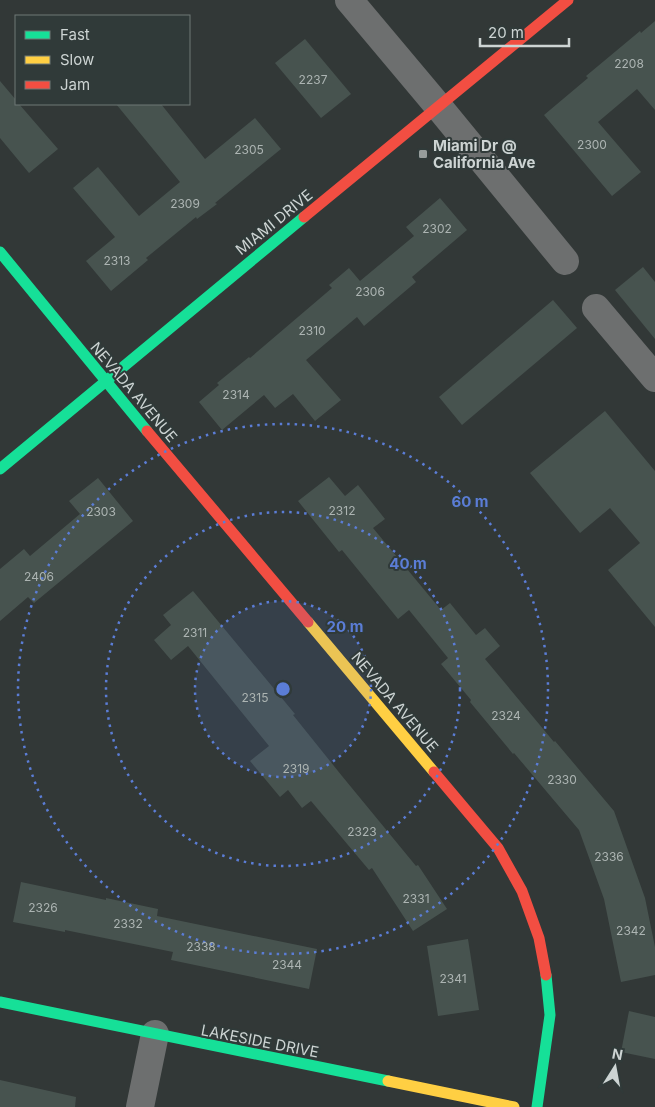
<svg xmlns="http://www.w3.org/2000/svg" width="655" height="1107" font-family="Inter,sans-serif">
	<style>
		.building { fill: #47534f }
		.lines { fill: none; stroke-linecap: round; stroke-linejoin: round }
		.street { stroke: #6d6f6f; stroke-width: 28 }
		.fast { stroke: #16e098; stroke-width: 11 }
		.slow { stroke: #ffcf43; stroke-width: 11 }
		.jam { stroke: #f24e42; stroke-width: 11 }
		.ring { fill: none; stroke: #5b7dd6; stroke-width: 2.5; stroke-dasharray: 2.5 5 }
		.poi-dot { fill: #979d9c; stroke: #303a39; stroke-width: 2 }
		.labels { text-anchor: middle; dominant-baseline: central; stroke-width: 4; stroke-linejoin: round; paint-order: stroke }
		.number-label { font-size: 12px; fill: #acb4b2 }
		.poi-label { font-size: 15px; font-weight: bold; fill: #cdd4d3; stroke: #303a39; text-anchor: start }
		.street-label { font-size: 15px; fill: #cdd4d3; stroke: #303a39 }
		.centre { fill: #5b7dd6; stroke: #303a39; stroke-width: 2.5 }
		.ring-label { font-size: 15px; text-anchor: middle; font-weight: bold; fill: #5b7dd6; stroke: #303a39; stroke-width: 4; stroke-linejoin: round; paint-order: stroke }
	</style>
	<rect width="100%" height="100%" fill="#323837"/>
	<!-- building -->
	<g class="building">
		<path d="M655,21V110L637,89L598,122L641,172L612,196L544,115L588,78L586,76L640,31L641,33Z"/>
		<path d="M305,39L351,94L321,118L275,63Z"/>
		<path d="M0,81L16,100V104H19L58,149L29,173L0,138Z"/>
		<path d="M116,104H161L205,159L255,118L281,149L215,203L217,204L197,219L196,217L146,258L148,260L111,291L86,261L115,237L73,188L98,167L139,216L180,182Z"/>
		<path d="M440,198L467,230L412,277L416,282L364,326L357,317L306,360L341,400L315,421L293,394L275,408L264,395L222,430L199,402L219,385L217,383L249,357L250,358L332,288L329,285L349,268L360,281L414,236L406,227Z"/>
		<path d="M643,267L655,282V339L615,290Z"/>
		<path d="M553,300L577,328L462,425L439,397Z"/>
		<path d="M605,411L655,471V627L608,570L640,543L610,508L580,533L530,473Z"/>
		<path d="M329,477L345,496L358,485L385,519L373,528L441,610L450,603L476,635L485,628L500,646L485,659L554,742L555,741L614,811L645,898L655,947V975L621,982L604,899L579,830L514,753L513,754L470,702L471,700L441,664L448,658L409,610L398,619L342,550L339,552L298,501Z"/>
		<path d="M98,478L133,521L34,603L28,597L0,621V569L24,549L30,556L80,514L69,501Z"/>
		<path d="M193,591L295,714L293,715L342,776L416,866L418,865L447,909L413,931L372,868L369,870L311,801L302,808L288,790L280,797L250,761L269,746L188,646L171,660L154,640L171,625L163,615Z"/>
		<path d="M21,882L106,900V898L158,909L157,916L317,949L309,989L171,960L173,952L65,930V932L13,922Z"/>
		<path d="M468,939L479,1010L438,1016L427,946Z"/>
		<path d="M629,1011L655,1017V1059L621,1052Z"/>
		<path d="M0,1080L76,1097L75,1107H0Z"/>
	</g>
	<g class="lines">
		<!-- street -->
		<g class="street">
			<path d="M349,0L438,106L565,261"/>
			<path d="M596,308L655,378"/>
			<path d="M140,1107L155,1034"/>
		</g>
		<!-- fast -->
		<g class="fast">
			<path d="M0,252L147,431"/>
			<path d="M0,469L304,217"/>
			<path d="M0,1002L388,1081"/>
			<path d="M537,1107L550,1015L546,975"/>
		</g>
		<!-- slow -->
		<g class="slow">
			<path d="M308,622L434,772"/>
			<path d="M388,1081L514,1107"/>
		</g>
		<!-- jam -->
		<g class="jam">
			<path d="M304,217L568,0"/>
			<path d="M147,431L308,622"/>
			<path d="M434,772L498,848L522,891L539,938L546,975"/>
		</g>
	</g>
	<!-- distance rings -->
	<circle cx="283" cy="689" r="88" fill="#5b7dd6" fill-opacity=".12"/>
	<g class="ring">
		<circle cx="283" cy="689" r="88"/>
		<circle cx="283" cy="689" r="177"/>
		<circle cx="283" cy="689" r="265"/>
	</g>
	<!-- markers -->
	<rect class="poi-dot" x="418" y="149" width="10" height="10" rx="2.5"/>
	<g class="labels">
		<!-- number labels -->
		<g class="number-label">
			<text x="629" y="63">2208</text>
			<text x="313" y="79">2237</text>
			<text x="592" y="144">2300</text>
			<text x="249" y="149">2305</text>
			<text x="185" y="203">2309</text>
			<text x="437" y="228">2302</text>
			<text x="117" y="260">2313</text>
			<text x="370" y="291">2306</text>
			<text x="312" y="330">2310</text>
			<text x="236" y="394">2314</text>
			<text x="342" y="510">2312</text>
			<text x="101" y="511">2303</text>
			<text x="39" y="576">2406</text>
			<text x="195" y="632">2311</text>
			<text x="255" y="697">2315</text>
			<text x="506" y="715">2324</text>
			<text x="296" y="768">2319</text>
			<text x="562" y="779">2330</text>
			<text x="362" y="831">2323</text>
			<text x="609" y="856">2336</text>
			<text x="416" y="898">2331</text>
			<text x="43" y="907">2326</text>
			<text x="128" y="923">2332</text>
			<text x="631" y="930">2342</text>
			<text x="201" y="946">2338</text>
			<text x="287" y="964">2344</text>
			<text x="453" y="978">2341</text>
		</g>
		<!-- poi labels -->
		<g class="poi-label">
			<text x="433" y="145">Miami Dr @<tspan x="433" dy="17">California Ave</tspan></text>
		</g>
		<!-- street labels -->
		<g class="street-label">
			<text transform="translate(274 222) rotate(-39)">MIAMI DRIVE</text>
			<text transform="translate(134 392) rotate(50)">NEVADA AVENUE</text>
			<text transform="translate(395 702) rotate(50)">NEVADA AVENUE</text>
			<text transform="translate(260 1041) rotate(11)">LAKESIDE DRIVE</text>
		</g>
	</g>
	<circle cx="283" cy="689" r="8" class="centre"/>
	<g class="ring-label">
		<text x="470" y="507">60 m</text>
		<text x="408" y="569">40 m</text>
		<text x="345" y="632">20 m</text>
	</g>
	<!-- legend -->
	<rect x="15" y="15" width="175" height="90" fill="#303a39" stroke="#6f7877"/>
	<rect x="25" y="31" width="25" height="8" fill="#16e098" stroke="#6f7877"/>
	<text x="60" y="40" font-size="15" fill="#cdd4d3">Fast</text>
	<rect x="25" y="56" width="25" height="8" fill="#ffcf43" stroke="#6f7877"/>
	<text x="60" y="65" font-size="15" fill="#cdd4d3">Slow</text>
	<rect x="25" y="81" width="25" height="8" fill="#f24e42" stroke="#6f7877"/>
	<text x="60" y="90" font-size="15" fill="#cdd4d3">Jam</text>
	<!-- north arrow -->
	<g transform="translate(615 1067) rotate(11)" stroke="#303a39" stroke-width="4" paint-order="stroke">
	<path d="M0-4L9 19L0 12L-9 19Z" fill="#cdd4d3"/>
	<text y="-8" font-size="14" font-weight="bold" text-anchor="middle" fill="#cdd4d3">N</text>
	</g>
	<!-- scale -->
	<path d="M480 38v8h89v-8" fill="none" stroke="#cdd4d3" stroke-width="2.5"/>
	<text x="488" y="38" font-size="15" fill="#cdd4d3" stroke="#303a39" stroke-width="4" paint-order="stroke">20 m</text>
</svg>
